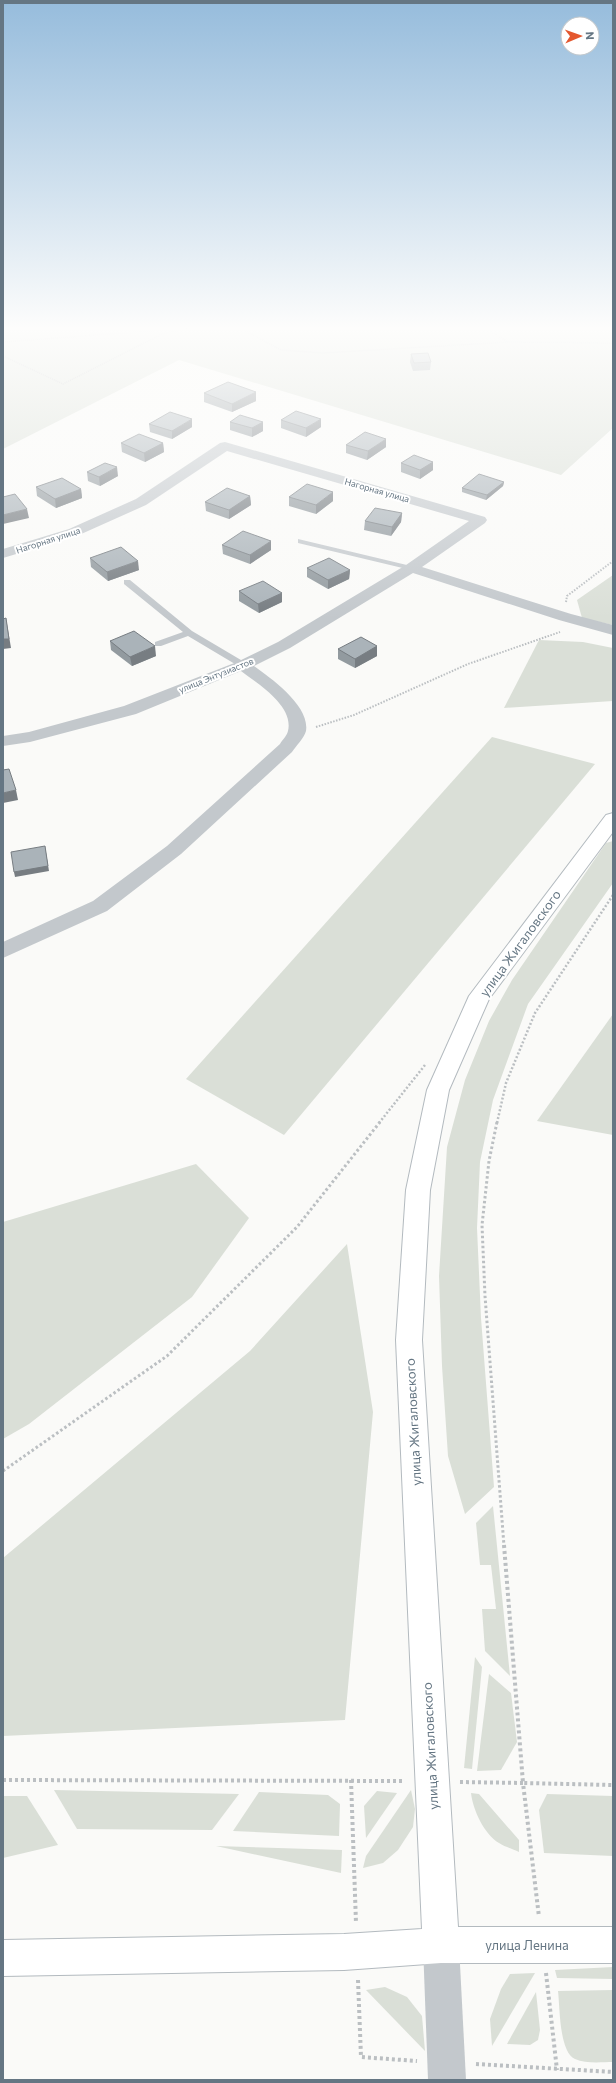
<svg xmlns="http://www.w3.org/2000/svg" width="616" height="2083" font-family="Commissioner,sans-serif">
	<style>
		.green { fill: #dadfd7 }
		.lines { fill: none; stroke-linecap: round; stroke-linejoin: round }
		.secondary-casing { stroke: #b3babf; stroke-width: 2 }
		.path-far4 { stroke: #bbbfc2; stroke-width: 1.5; stroke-dasharray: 1 1; stroke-linecap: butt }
		.path-far3 { stroke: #bbbfc2; stroke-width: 2; stroke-dasharray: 1.5 1.5; stroke-linecap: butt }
		.path-far2 { stroke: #bbbfc2; stroke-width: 2.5; stroke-dasharray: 2 2; stroke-linecap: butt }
		.path-far1 { stroke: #bbbfc2; stroke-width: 3; stroke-dasharray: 2.5 2.5; stroke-linecap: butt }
		.path { stroke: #bbbfc2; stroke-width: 4; stroke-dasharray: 3 3; stroke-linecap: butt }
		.service { fill: #c3c8cc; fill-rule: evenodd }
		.minor { fill: #c3c8cc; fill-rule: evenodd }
		.secondary { fill: #fff; fill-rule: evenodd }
		.wall { fill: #929a9f }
		.shaded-wall { fill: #777d82 }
		.building { fill: #aab3b9; stroke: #777d82 }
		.labels { text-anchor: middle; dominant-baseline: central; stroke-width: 4; stroke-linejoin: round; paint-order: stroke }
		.far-street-label { font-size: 9px; fill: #657683; stroke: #fff }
		.near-street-label { font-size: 13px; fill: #657683; stroke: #fff }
	</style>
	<rect width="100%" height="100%" fill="#fafaf8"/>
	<!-- green -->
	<g class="green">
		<path d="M3,327H613V428L561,475L179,360L3,449Z"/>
		<path d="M613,575V625L582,618L577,600Z"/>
		<path d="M539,640L583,642L613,648V701L504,708Z"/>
		<path d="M492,737L595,764L284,1135L186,1079Z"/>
		<path d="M613,841V883L528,1004L493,1100L480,1162L477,1228L481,1318L494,1487L465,1514L448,1456L442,1366L439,1276L447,1147L465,1080L489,1021L512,980L606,843Z"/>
		<path d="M613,1014V1135L537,1121Z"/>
		<path d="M196,1164L249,1218L192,1297L29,1424L3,1439V1222Z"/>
		<path d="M347,1244L373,1412L345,1720L3,1736V1558L250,1351Z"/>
		<path d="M493,1506L510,1676L485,1651L482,1609H496L491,1565H480L476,1523Z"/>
		<path d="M475,1657L482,1667L472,1769L464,1768Z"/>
		<path d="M489,1674L511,1693L517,1742L501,1770L477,1771Z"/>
		<path d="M54,1790L239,1794L212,1830L77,1829Z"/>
		<path d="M411,1790L415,1809L413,1827L398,1850L383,1863L363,1868L366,1856Z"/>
		<path d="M377,1791L397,1793L366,1838L364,1806Z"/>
		<path d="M259,1792L328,1795L340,1804L339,1836L233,1831Z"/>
		<path d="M471,1793L479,1794L519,1840V1852C513,1849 505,1847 499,1843C484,1834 473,1810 471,1793Z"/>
		<path d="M547,1794L613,1796V1856L544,1853L539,1810Z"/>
		<path d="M3,1796H27L58,1845L3,1858Z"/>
		<path d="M216,1846L342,1850L341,1873Z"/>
		<path d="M613,1967V1979L557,1978L555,1970Z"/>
		<path d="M535,1973L492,2046L490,2019L501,1989L510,1974Z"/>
		<path d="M385,1987L407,1997L422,2016L425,2051L366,1990Z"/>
		<path d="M613,1990V2062C602,2062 586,2064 575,2059C559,2052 560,2007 558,1991Z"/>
		<path d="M536,1992L540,2030L538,2040L530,2045L507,2044Z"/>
	</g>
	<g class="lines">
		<!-- secondary casing -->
		<g class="secondary-casing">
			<path id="secondary" d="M613,813V832L489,999L449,1090L430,1190L422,1340L458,1927H613V1963H441L344,1970L3,1976V1940L344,1934L422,1929L396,1340L406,1190L427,1090L469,996L606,815Z"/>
		</g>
		<!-- path-far4 -->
		<g class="path-far4">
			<path d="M219,327L242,329L281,350L323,353L509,342L613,343"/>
			<path d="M484,327L508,342"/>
			<path d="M3,342L176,329"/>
			<path d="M3,356L63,384L162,334L194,327"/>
		</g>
		<!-- path-far3 -->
		<g class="path-far3">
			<path d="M566,602L567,596L613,561"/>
			<path d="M316,727L354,715L468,664L560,632"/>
		</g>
		<!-- path-far2 -->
		<g class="path-far2">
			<path d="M379,1123L425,1065"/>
			<path d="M497,1123L506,1083L535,1013L613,895"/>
		</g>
		<!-- path-far1 -->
		<g class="path-far1">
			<path d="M497,1122L489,1161L482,1225L485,1296L504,1546"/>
			<path d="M3,1471L167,1356L297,1227L380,1122"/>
		</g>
		<!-- path -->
		<g class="path">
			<path d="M504,1545L523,1783L613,1785"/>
			<path d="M3,1780L405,1781"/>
			<path d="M351,1780L356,1923"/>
			<path d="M460,1782L523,1783L539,1917"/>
			<path d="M546,1973L557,2070"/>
			<path d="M358,1980L361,2057L417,2061"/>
			<path d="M476,2064L613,2072"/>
		</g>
		<!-- service -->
		<g class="service">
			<path d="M298,539L411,566L415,568L411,570L298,543Z"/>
			<path d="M124,580H130L192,631L246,663V667H240L188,636L161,646H155V642L183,632L124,584Z"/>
		</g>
		<!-- minor -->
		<g class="minor">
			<path d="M225,442L485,517L487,520L485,523L422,567L571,614L613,625V635L559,620L413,573L290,648L254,666C272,679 310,706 306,731C304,738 296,746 292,752L181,854L107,911L3,958V942L93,901L167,846L280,744C282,740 287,736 288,731C294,706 258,684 241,671L136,714L30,742L3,746V736L29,732L124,706L237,662L278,642L406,565L469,521L227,451L146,505L79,535L3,558V549L69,529L136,499L220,443Z"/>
			<path d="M441,1927L454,1932L459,1945L466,2080H428L423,1945L428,1932Z"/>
		</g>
		<!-- secondary -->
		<use href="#secondary" class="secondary"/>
	</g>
	<!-- wall -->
	<g class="wall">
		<path d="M411,354L431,362L430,370L413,371L410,362Z"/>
		<path d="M256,392V401L232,412L204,402V393Z"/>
		<path d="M281,420L321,427L306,437L281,428Z"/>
		<path d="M230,422H263V431L252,437L230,430Z"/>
		<path d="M149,424L192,427L172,439L150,432Z"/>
		<path d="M121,443H163L164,452L145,462L122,452Z"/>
		<path d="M346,445L386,447L367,460L346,453Z"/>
		<path d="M433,462V470L420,479L401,472V463Z"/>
		<path d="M87,472L118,476L100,486L88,481Z"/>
		<path d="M504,482L503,486L486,500L462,492V488Z"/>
		<path d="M36,487L81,489L82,498L56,508L37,496Z"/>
		<path d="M250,496L251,505L229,519L206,511L205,502Z"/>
		<path d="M289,497L333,501L316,514L289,506Z"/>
		<path d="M402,513L401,522L391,536L364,530L365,521Z"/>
		<path d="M222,545L271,550L250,564L223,554Z"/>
		<path d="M90,558L139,570L108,581L91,567Z"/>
		<path d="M307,568L350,570L349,579L328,589L307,577Z"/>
		<path d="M239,591L282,593V602L259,613L239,601Z"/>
		<path d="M110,641L156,656L132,666L111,650Z"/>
		<path d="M377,646V656L355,668L338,659V649Z"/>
	</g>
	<!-- shaded-wall -->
	<g class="shaded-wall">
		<path d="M256,392V401L232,412V404Z"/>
		<path d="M192,419V427L172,439V431Z"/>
		<path d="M321,419V427L306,437V428Z"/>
		<path d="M263,422V431L252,437V428Z"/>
		<path d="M386,439V447L367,460L368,451Z"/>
		<path d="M163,443L164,452L145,462L144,453Z"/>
		<path d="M433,462V470L420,479V470Z"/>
		<path d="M117,467L118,476L100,486L99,477Z"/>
		<path d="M504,482L503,486L486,500L487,495Z"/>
		<path d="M81,489L82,498L56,508L55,499Z"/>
		<path d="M333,492V501L316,514V505Z"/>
		<path d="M250,496L251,505L229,519V510Z"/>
		<path d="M27,509L29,518L3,524V515Z"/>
		<path d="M402,513L401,522L391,536L392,527Z"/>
		<path d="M271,541V550L250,564V555Z"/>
		<path d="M138,561L139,570L108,581L107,572Z"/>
		<path d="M350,570L349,579L328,589V580Z"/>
		<path d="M282,593V602L259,613L258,604Z"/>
		<path d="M6,618L11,648L3,649V639Z"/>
		<path d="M155,646L156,656L132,666L130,657Z"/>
		<path d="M377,646V656L355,668V659Z"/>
		<path d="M16,790L18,800L3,803V793Z"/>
		<path d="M45,846L49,871L15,877L14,872Z"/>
	</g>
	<!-- building -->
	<g class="building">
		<path d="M428,353L431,362L414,363L411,354Z"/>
		<path d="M228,382L256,392L232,404L204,393Z"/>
		<path d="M296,411L321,419L306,428L281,420Z"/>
		<path d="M170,412L192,419L172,431L149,424Z"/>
		<path d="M240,415L263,422L252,428L230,422Z"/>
		<path d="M365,432L386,439L368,451L346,445Z"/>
		<path d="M139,434L163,443L144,453L121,443Z"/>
		<path d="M414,455L433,462L420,470L401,463Z"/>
		<path d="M105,463L117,467L99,477L87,472Z"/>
		<path d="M479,474L504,482L487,495L462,488Z"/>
		<path d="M62,478L81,489L55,499L36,487Z"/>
		<path d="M307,484L333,492L316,505L289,497Z"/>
		<path d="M227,488L250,496L229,510L205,502Z"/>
		<path d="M15,494L27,509L3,515V497Z"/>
		<path d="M375,508L402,513L392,527L365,521Z"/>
		<path d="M243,531L271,541L250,555L222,545Z"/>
		<path d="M121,547L138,561L107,572L90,558Z"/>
		<path d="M329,558L350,570L328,580L307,568Z"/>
		<path d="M263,581L282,593L258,604L239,591Z"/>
		<path d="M6,618L9,639H3V619Z"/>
		<path d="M134,631L155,646L130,657L110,641Z"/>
		<path d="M361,637L377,646L355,659L338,649Z"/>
		<path d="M9,769L16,790L3,793V770Z"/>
		<path d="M45,846L48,866L14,872L11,852Z"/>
	</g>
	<!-- sky -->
	<linearGradient id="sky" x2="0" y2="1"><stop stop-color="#96bcdc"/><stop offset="0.53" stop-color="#fdfdfc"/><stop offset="1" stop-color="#fdfdfc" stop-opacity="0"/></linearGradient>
	<rect width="616" height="619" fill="url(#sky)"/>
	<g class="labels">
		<!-- far-street labels -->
		<g class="far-street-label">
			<text transform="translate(377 490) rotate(16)">Нагорная улица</text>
			<text transform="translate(48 540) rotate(-18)">Нагорная улица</text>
			<text transform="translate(216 675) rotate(-22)">улица Энтузиастов</text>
		</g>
		<!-- near-street labels -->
		<g class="near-street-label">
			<text transform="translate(520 943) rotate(-54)">улица Жигаловского</text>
			<text transform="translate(413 1422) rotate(-93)">улица Жигаловского</text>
			<text transform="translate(430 1746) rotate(-93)">улица Жигаловского</text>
			<text x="527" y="1945">улица Ленина</text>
		</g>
	</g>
	<!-- border -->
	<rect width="616" height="2083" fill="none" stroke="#657683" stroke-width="8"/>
	<!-- north arrow -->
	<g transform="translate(580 36) rotate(88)"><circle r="19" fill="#ffffff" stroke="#c1c8cd"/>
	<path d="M0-3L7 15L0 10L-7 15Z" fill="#e4572e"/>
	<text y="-6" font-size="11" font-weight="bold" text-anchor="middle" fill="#657683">N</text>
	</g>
</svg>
